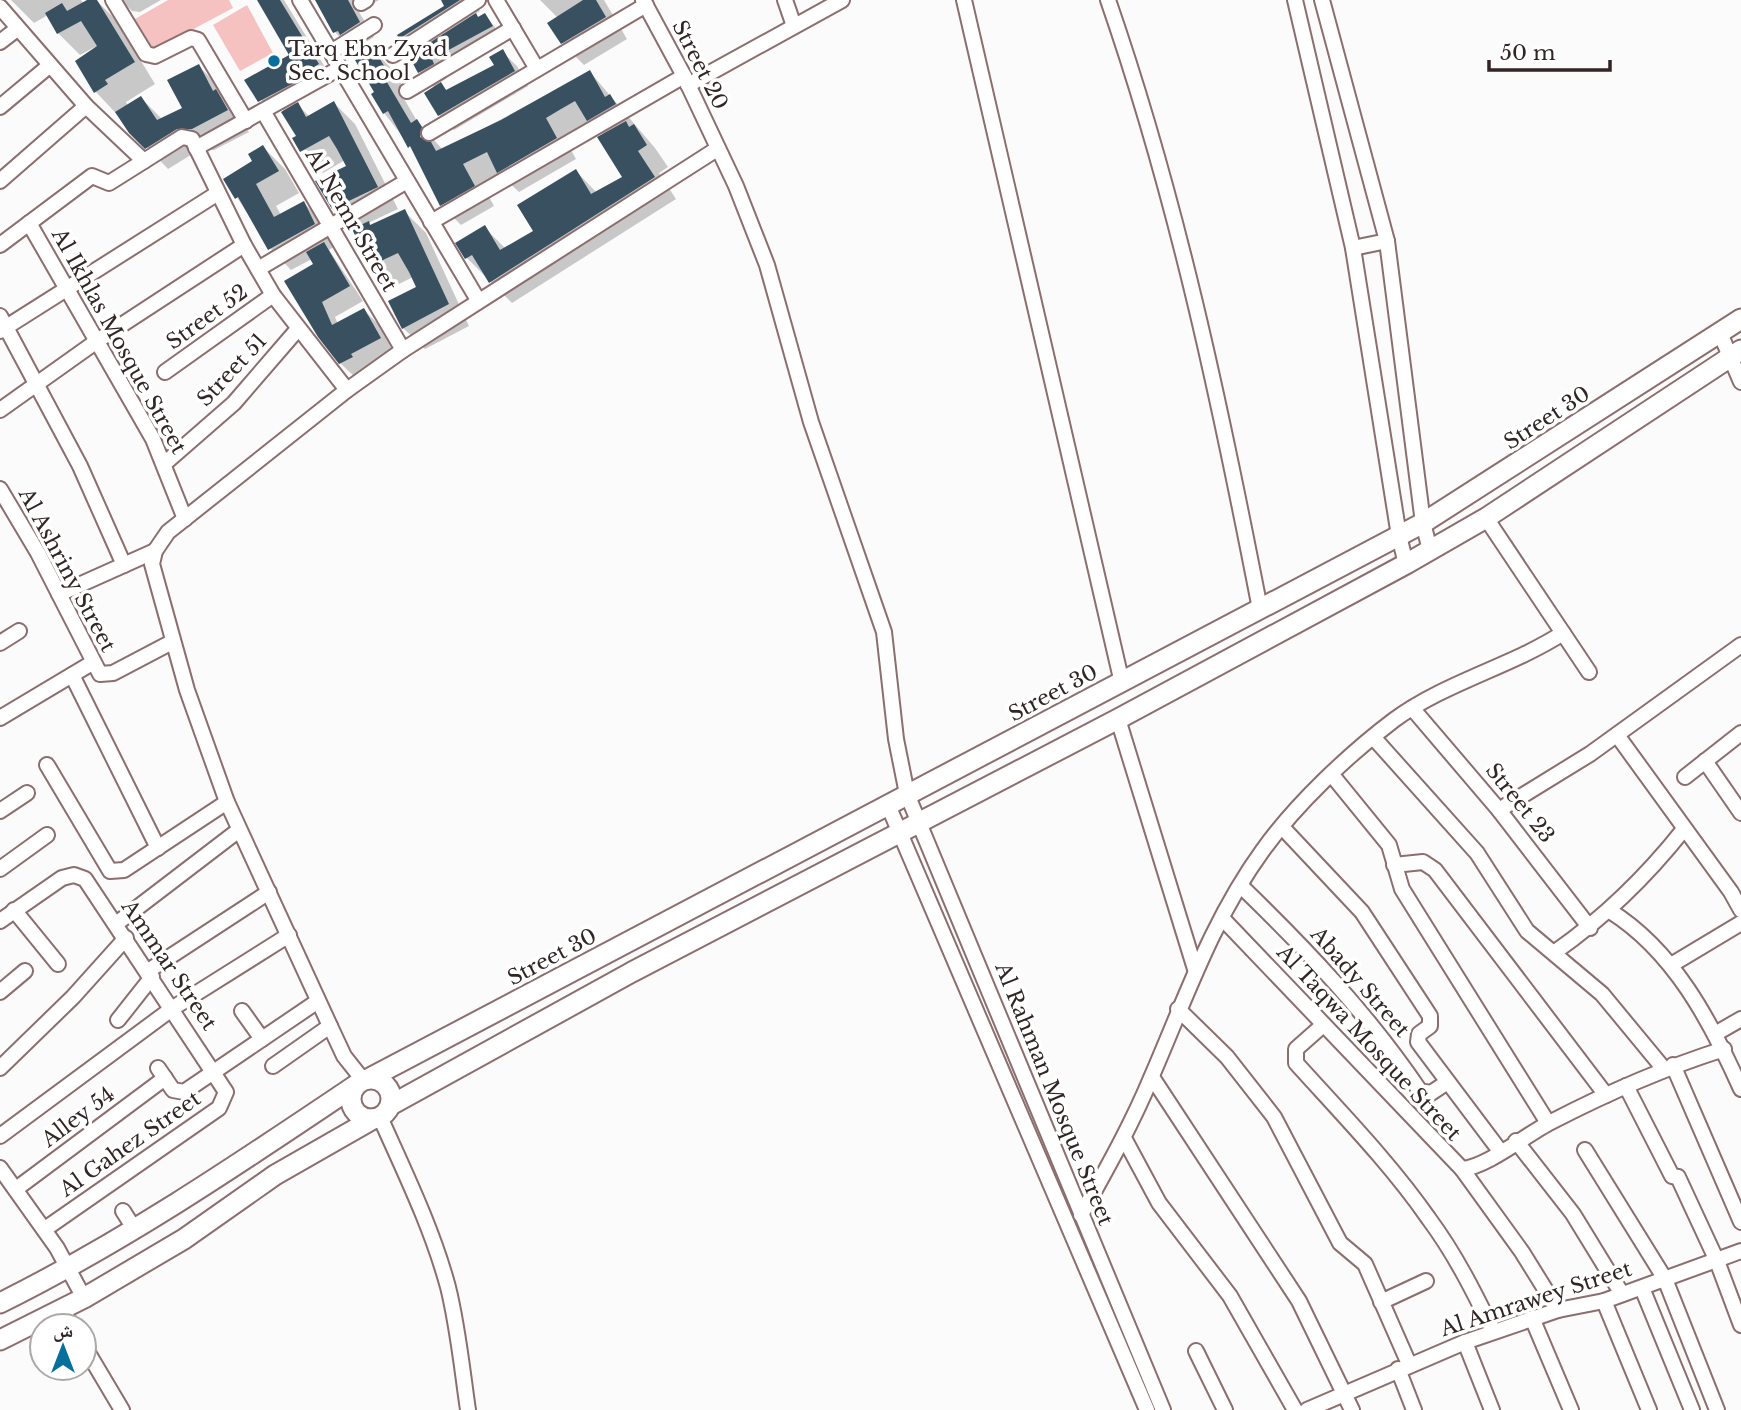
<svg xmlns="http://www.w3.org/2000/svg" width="1741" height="1410" font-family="'Libre Baskerville','Noto Naskh Arabic',serif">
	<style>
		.green { fill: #f5c1c1 }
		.shadow { fill: #0003 }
		.building { fill: #38505f }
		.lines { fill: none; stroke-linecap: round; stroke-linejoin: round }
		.minor-casing { stroke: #8c6e6e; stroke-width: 18 }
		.tertiary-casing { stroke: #8c6e6e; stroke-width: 23 }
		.minor { stroke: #fff; stroke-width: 14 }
		.tertiary { stroke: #fff; stroke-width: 19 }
		.poi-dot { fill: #066f9c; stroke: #fff; stroke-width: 2.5 }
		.labels { text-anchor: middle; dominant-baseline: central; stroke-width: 7; stroke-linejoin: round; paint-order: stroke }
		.poi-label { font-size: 21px; fill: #322525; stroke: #fff; text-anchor: start }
		.street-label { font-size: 21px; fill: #322525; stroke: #fff }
	</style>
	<rect width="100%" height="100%" fill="#fbfbfb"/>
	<!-- green -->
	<g class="green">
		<path d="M168,0H229L233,8L154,50L135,19Z"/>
		<path d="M247,5L273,53L240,71L213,25Z"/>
	</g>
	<!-- shadow -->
	<g class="shadow">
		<path d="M11,0H81L84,4L96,0L116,20L155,84L126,102L128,106L141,98L163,120L184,109L199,66L220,88L249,132L214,150H199L168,169L96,92L95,47L80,55L58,33L48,15L34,23Z"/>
		<path d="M121,0H161L140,12L132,11Z"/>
		<path d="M259,0H284L331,77L295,102L310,117L334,103L355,124L398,209L368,223L371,226L404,211L426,233L469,326L425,349L403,328L419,288L413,277L393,287L371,265L354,229L333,208L348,167L345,160L323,173L302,151L298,137L282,109L273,115L246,80L291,56Z"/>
		<path d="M317,0H379L359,12L374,37L356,48L352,45L349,47L335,32Z"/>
		<path d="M443,0H472L480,11L475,14L479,18L485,15L506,41L445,73L447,78L439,83L447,91L496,66L502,52L517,66L528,86L454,130L439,115L426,94L435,88L419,72L411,57L416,54L399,35L447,6Z"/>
		<path d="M540,0H604L627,39L584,65L562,43L558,18Z"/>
		<path d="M374,51L394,71L405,90L400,92L417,121L443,150L590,72L655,148L668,167L659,173L676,199L512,303L467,258L458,244L484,227L506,249L536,232L576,171L597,193L624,177L604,135L592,123L565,139L576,159L519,192L501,175L482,184L494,206L461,225L441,205L415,152L384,113L377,92Z"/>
		<path d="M263,147L285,169L299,193L276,206L281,215L304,203L326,225L335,246L329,250L363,301L335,317L338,324L364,310L378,324L394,353L364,368L366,372L355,377L340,363L286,281L315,264L312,259L291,270L270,248L225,179L255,162Z"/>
	</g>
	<!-- building -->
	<g class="building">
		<path d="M87,0H97L135,62L105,80L108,84L94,93L75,61L97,46L81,21L57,34L45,13L62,3L67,11Z"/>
		<path d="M257,0H280L319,64L292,80L294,83L258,102L244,80L289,55Z"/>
		<path d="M315,0H348L360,22L340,35L338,31L333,33Z"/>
		<path d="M441,0H460L399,39L397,35L444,6Z"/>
		<path d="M583,0H596L606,17L561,44L547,23Z"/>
		<path d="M476,13L478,17L485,13L493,26L432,59L434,64L418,73L409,56Z"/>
		<path d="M374,49L386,69L381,72L411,123L417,119L422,127L420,137L431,142L436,151L501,120L590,70L605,97L610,94L616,104L587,121L575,101L561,109L546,118L557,138L497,173L487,152L463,164L475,186L440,206L410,146L408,148L388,111L383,114L371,94L374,92L355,60Z"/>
		<path d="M503,49L515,71L438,116L424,93L441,82L446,90L494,65L489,57Z"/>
		<path d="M199,64L213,91L216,89L228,110L192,129H177L145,149L129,133L115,112L141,96L157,120L182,108L167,80Z"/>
		<path d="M334,101L378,187L332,209L315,181L346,166L337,149L329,136L300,152L292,138L296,136L281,112L298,102L306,117Z"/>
		<path d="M626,121L629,127L634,124L647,145L638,151L655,177L489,283L472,255L465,259L455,243L485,225L500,250L533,231L517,205L576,169L591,194L622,177L597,137Z"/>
		<path d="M263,145L279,171L256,184L274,217L304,201L315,224L268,250L238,197L235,199L223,179L252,161L248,154Z"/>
		<path d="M405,209L449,304L402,329L388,301L416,287L409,272L398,253L370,266L352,229L369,221L370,225Z"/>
		<path d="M324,242L350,286L322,302L332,325L364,308L381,338L351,354L353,357L339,364L318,337L284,281L313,264L306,252Z"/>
	</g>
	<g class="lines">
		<!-- minor casing -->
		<g class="minor-casing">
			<g id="minor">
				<path d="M113,0L146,54L155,56L191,38L198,40L246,121"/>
				<path d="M300,0L478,300"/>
				<path d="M496,0L537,69"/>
				<path d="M643,0L684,76L736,186L767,265L811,422L884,632L896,739L907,794L1163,1410"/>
				<path d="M785,0L794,26"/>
				<path d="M964,0L1122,683"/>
				<path d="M1108,0C1177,199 1220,403 1260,609"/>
				<path d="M1295,0L1353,248L1399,536L1406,564"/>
				<path d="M1322,0L1387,241L1423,523L1430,550"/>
				<path d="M361,3L366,0"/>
				<path d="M0,7L86,106L144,161L182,137L192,139L244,245L273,295L347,390"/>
				<path d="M0,42L17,29"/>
				<path d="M331,52L374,25"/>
				<path d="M393,55L478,0"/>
				<path d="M688,85L842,0"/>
				<path d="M407,91L513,28"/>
				<path d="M0,107L49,66"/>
				<path d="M263,111L403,350"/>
				<path d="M429,133L646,5"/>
				<path d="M196,148L340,68"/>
				<path d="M0,181L86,106"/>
				<path d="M431,222L684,76"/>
				<path d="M29,223L153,439L185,519"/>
				<path d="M0,245L92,176L109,183L144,161"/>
				<path d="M1353,248L1387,241"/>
				<path d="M258,269L407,181"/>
				<path d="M0,316L80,466L124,565"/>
				<path d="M0,331L218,193"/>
				<path d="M1720,333L1741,382"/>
				<path d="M165,372L273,295"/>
				<path d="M0,410L97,341L244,245"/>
				<path d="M164,464L234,403L297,330"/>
				<path d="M0,489L38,553L100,674L113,673L172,642"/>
				<path d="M1486,518L1589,672"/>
				<path d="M59,594L155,551"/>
				<path d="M0,643L19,631"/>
				<path d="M72,675L158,848"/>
				<path d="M1412,708L1499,810L1590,928"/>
				<path d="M0,718L92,663"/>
				<path d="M1118,719L1195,969"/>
				<path d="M1617,735L1731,892L1741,910"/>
				<path d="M1373,737L1477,853L1527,931L1602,994L1664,1069"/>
				<path d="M1705,761L1741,813"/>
				<path d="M47,765L110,871L124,870L227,802"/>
				<path d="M1332,775L1389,845L1402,889L1548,1123"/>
				<path d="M1685,777L1741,733"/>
				<path d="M888,805L1147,1410"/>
				<path d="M1499,810L1590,754L1741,645"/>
				<path d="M0,811L27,793"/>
				<path d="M1282,827L1362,912L1430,1016V1026L1419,1034L1418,1042L1500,1151"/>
				<path d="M1394,865L1423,862L1435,870L1606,1095"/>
				<path d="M0,869L47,835"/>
				<path d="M1241,886C1307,950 1368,1014 1420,1091L1431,1093L1446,1083"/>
				<path d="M14,910L58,964"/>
				<path d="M1610,911C1674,951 1711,1022 1741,1089"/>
				<path d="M1222,918L1462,1169C1487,1167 1527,1134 1551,1122C1607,1093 1664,1068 1724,1049"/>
				<path d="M0,921L62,878L74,875L85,879L226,1092L219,1108L45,1229"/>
				<path d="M116,924L239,830"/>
				<path d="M1555,952C1605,917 1646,877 1684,829"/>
				<path d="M1671,965L1741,923"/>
				<path d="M148,971L269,892"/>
				<path d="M0,992L25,971"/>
				<path d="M1178,1009L1227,1057L1274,1117L1340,1243L1365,1264L1409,1364"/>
				<path d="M242,1011L262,1039"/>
				<path d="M118,1020L152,977"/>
				<path d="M1322,1026L1296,1049V1063C1342,1114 1390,1163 1429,1219C1455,1254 1474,1292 1493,1331"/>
				<path d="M1715,1034L1741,1019"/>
				<path d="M1673,1065L1741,1222"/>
				<path d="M273,1066L330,1026"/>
				<path d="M0,1068L73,997L126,938"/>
				<path d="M158,1068L173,1090L184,1092L318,1001"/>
				<path d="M1152,1077L1299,1301L1352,1410"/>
				<path d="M363,1080L344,1056L330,1026L227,802L187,690L152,564L155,551L168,532L347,390L403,350L717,149"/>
				<path d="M1626,1086L1672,1176L1678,1177L1717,1261L1741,1325"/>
				<path d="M380,1117C405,1173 432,1228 448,1287C458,1327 462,1369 468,1410"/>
				<path d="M0,1136L173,1008L289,935"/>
				<path d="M1124,1138L1159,1203L1230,1296L1295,1410"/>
				<path d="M1516,1141L1573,1214L1622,1294"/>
				<path d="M1585,1150L1665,1279L1717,1410"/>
				<path d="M0,1168L57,1248L84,1298"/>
				<path d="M1462,1169L1522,1252L1558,1310"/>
				<path d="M16,1189L165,1078"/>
				<path d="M123,1211L135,1230"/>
				<path d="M1081,1215C1106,1170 1131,1126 1151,1078C1185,1000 1212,920 1263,850C1296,804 1349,754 1394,720C1446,682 1510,667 1563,633"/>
				<path d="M1642,1288L1692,1410"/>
				<path d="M1604,1301L1649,1410"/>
				<path d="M1381,1302L1426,1281"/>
				<path d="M62,1309L72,1326"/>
				<path d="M1532,1318L1571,1410"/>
				<path d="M1465,1342L1492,1410"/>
				<path d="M84,1346L122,1410"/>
				<path d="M1196,1351L1225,1410"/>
				<path d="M1398,1369L1414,1410"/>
				<path d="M1307,1410L1465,1342L1558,1310L1604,1301L1741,1251"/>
			</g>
		</g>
		<!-- tertiary casing -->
		<g class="tertiary-casing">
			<g id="tertiary">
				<path d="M370,1078L1423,523L1741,319"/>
				<circle cx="371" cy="1099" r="20"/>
				<path d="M391,1105L632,972L1118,719L1406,564L1486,518L1741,350"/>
				<path d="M0,1303C125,1241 240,1163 356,1085"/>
				<path d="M0,1340L84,1298L184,1239L275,1175L373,1119"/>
			</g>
		</g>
		<!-- minor -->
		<use href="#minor" class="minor"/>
		<!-- tertiary -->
		<use href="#tertiary" class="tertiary"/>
	</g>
	<!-- markers -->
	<circle class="poi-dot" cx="274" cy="61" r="7"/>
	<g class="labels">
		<!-- poi labels -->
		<g class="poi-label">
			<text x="288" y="49">Tarq Ebn Zyad<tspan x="288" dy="24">Sec. School</tspan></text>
		</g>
		<!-- street labels -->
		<g class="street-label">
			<text transform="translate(700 65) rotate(63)">Street 20</text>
			<text transform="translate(351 220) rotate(60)">Al Nemr Street</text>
			<text transform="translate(207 317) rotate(-36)">Street 52</text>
			<text transform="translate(119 341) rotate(61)">Al Ikhlas Mosque Street</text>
			<text transform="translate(232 370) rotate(-47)">Street 51</text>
			<text transform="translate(1547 418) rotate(-33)">Street 30</text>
			<text transform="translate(67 570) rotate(62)">Al Ashriny Street</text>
			<text transform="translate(1053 693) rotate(-28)">Street 30</text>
			<text transform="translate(1520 803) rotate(51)">Street 23</text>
			<text transform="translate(552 957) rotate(-28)">Street 30</text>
			<text transform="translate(169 965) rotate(56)">Ammar Street</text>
			<text transform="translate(1360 982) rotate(49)">Abady Street</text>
			<text transform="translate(1369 1043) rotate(47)">Al Taqwa Mosque Street</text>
			<text transform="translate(1054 1094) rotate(68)">Al Rahman Mosque Street</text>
			<text transform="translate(78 1117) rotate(-37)">Alley 54</text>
			<text transform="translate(130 1144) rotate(-35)">Al Gahez Street</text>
			<text transform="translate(1536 1299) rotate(-18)">Al Amrawey Street</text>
		</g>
	</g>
	<!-- north arrow -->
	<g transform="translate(63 1347)"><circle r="33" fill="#ffffff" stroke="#ada8a8" stroke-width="2"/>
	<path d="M0-5L12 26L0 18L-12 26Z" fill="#066f9c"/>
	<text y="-10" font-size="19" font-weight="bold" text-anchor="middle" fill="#322525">ش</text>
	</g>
	<!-- scale -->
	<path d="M1489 60v10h121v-10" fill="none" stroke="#322525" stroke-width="3.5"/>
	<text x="1500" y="60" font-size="21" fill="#322525" stroke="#ffffff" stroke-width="5" paint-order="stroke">50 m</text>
</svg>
